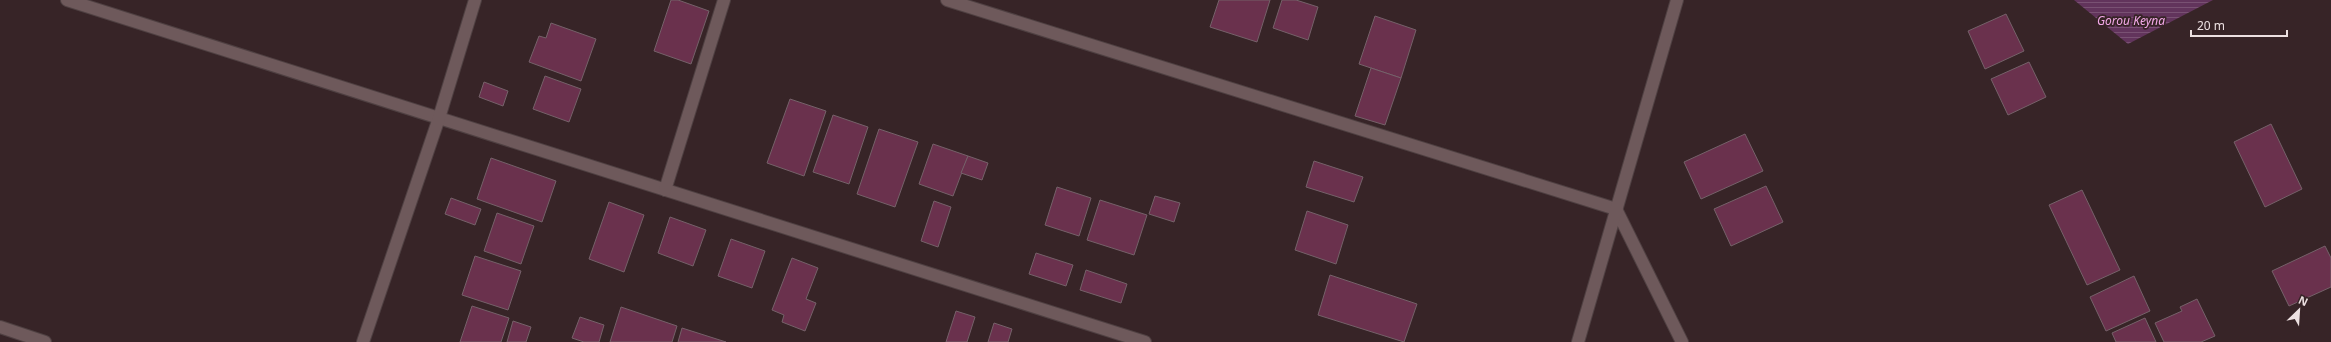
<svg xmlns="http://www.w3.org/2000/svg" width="2331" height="342" font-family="'Noto Sans',sans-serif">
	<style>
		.water { fill: url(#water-rules) }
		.building { fill: #6a314d; stroke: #756169 }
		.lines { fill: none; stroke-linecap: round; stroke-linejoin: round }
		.street-casing { stroke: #4f4042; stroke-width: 14 }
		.street { stroke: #6e595b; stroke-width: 12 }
		.labels { text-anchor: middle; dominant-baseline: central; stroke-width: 3.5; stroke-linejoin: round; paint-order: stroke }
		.water-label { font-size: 12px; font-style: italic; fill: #f3a9e8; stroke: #372427 }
	</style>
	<defs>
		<pattern id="water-rules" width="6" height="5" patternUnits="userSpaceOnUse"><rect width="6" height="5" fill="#62345c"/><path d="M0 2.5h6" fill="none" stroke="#795173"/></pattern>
	</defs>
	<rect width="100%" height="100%" fill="#372427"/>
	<!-- water -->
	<path class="water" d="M2074,0H2213L2128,44Z"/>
	<!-- building -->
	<g class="building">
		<path d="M671,0H678L709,11L691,64L654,51Z"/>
		<path d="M1219,0H1270L1257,42L1210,27Z"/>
		<path d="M1282,0H1296L1318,7L1308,40L1273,28Z"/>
		<path d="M2006,14L2024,51L1985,69L1968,31Z"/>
		<path d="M1375,16L1416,30L1401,78L1359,64Z"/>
		<path d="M551,23L596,39L581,81L529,62L539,36L546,38Z"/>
		<path d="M2029,62L2046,97L2008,115L1991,79Z"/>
		<path d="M1371,68L1401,78L1385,125L1355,116Z"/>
		<path d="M545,76L581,89L569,122L533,109Z"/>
		<path d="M484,82L508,91L503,106L479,97Z"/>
		<path d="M790,99L826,111L804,176L767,163Z"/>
		<path d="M833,115L868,127L849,184L813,172Z"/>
		<path d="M2271,124L2302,189L2265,207L2234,142Z"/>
		<path d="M879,129L918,142L895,207L857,194Z"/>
		<path d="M1745,134L1763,171L1701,199L1684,162Z"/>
		<path d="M933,144L968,156L953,196L919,184Z"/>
		<path d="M968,156L988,163L982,180L961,173Z"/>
		<path d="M491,158L556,181L542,222L477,199Z"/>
		<path d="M1314,161L1363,177L1354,202L1306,187Z"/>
		<path d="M1766,186L1783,222L1731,246L1714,209Z"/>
		<path d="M1057,187L1091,198L1079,236L1045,225Z"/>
		<path d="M2082,190L2120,270L2087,285L2049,205Z"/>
		<path d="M1155,196L1180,203L1174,222L1149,214Z"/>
		<path d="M451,198L481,209L475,225L445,214Z"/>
		<path d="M1100,200L1147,215L1134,255L1087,240Z"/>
		<path d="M934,201L951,207L938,247L921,241Z"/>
		<path d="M609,202L644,215L624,272L589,259Z"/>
		<path d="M1307,211L1348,225L1336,264L1295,250Z"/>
		<path d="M497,213L534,226L521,264L484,251Z"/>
		<path d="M670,217L706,230L693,266L658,253Z"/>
		<path d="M731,239L765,251L752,288L718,276Z"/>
		<path d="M2325,246L2331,258V287L2289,306L2272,271Z"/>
		<path d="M1036,253L1073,265L1066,286L1029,274Z"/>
		<path d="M475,256L521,271L508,310L462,295Z"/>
		<path d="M792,258L818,268L806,299L816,303L805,331L782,322L784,315L772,310Z"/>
		<path d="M1086,270L1127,284L1121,303L1080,290Z"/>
		<path d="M1330,275L1417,304L1404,342L1318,315Z"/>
		<path d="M2134,276L2150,311L2106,331L2090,297Z"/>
		<path d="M2197,299L2215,336L2201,342H2164L2155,323L2182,311L2180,307Z"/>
		<path d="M472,306L509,318L501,342H460Z"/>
		<path d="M621,307L677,326L672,342H610Z"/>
		<path d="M956,311L975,317L967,342H946Z"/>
		<path d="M580,317L604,325L599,342H584L572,338Z"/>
		<path d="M2145,318L2156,342H2116L2112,333Z"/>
		<path d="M513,321L531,327L526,342H507Z"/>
		<path d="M994,323L1012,329L1008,342H988Z"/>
		<path d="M682,328L726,342H678Z"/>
	</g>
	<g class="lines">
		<!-- street casing -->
		<g class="street-casing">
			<g id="street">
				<path d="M67,0L1145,342"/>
				<path d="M947,0L1616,209L1682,342"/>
				<path d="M665,190L724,0"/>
				<path d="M0,327L45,342"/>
				<path d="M363,342L439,118L475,0"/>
				<path d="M1578,342L1677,0"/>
			</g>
		</g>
		<!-- street -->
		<use href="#street" class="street"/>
	</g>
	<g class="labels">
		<!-- water labels -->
		<g class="water-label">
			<text x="2131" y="20">Gorou Keyna</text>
		</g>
	</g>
	<!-- north arrow -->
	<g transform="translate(2299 310) rotate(25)" stroke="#372427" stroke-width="3" paint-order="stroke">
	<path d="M0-3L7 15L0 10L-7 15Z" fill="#ece0e1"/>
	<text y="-6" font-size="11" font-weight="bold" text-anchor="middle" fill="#ece0e1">N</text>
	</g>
	<!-- scale -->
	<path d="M2191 30v6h96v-6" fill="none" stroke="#ece0e1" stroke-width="2"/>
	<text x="2197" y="30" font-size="12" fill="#ece0e1" stroke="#372427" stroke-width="3" paint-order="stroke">20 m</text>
</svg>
